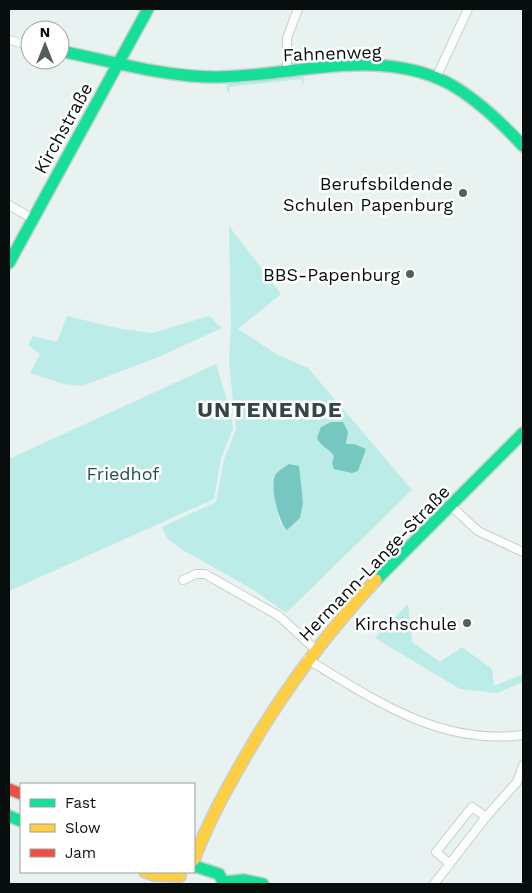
<svg xmlns="http://www.w3.org/2000/svg" width="532" height="893" font-family="'Work Sans',sans-serif">
	<style>
		.green { fill: #bbece7; fill-rule: evenodd }
		.water { fill: #75c7bf }
		.lines { fill: none; stroke-linecap: round; stroke-linejoin: round }
		.street-casing { stroke: #c7cecd; stroke-width: 10 }
		.fast-casing { stroke: #c7cecd; stroke-width: 14 }
		.slow-casing { stroke: #c7cecd; stroke-width: 14 }
		.jam-casing { stroke: #c7cecd; stroke-width: 14 }
		.street { stroke: #fcfdfd; stroke-width: 8 }
		.fast { stroke: #16e098; stroke-width: 11 }
		.slow { stroke: #ffcf43; stroke-width: 11 }
		.jam { stroke: #f24e42; stroke-width: 11 }
		.poi-dot { fill: #565e5d; stroke: #fff; stroke-width: 2 }
		.labels { text-anchor: middle; dominant-baseline: central; stroke-width: 5; stroke-linejoin: round; paint-order: stroke }
		.street-label { font-size: 18px; fill: #080e0e; stroke: #fff }
		.poi-label { font-size: 18px; fill: #080e0e; stroke: #fff; text-anchor: end }
		.park-label { font-size: 18px; fill: #22524d; stroke: #fff }
		.district-label { font-size: 22px; font-weight: bold; letter-spacing: 1px; fill: #364543; stroke: #fff }
	</style>
	<rect width="100%" height="100%" fill="#e8f2f0"/>
	<!-- green -->
	<g class="green">
		<path d="M301,75L305,79L302,85V79L229,87L230,93L227,91V85L231,81Z"/>
		<path d="M229,226L281,294L238,329L278,355L308,368L412,490L286,613L254,590L181,549L167,538L162,527L216,502L224,459L236,430L229,362L231,325ZM331,422H343L352,473L332,463L334,456L321,427ZM298,466L303,502L281,525C272,499 285,488 298,466Z"/>
		<path d="M67,316L121,329L153,333L209,316L222,328L156,358L82,386L64,384L30,373L40,354L28,345L33,336L57,342Z"/>
		<path d="M216,364L231,414L233,429L221,458L214,499L9,591V459Z"/>
		<path d="M408,604L412,642L440,662L462,647L492,669L494,686L523,674V682L497,693L460,689L375,638Z"/>
	</g>
	<!-- water -->
	<g class="water">
		<path d="M331,422H343L348,432L346,444H354L366,449L358,471L352,473L334,469L332,463L334,456C329,448 321,447 317,438L321,427Z"/>
		<path d="M289,464L299,466L303,502L300,518L287,530C278,522 269,483 276,474C279,470 285,467 289,464Z"/>
	</g>
	<g class="lines">
		<!-- street casing -->
		<g class="street-casing">
			<g id="street">
				<path d="M9,40L30,45"/>
				<path d="M287,72V38L298,9"/>
				<path d="M436,78L468,9"/>
				<path d="M9,205L33,219"/>
				<path d="M451,506L478,531L523,552"/>
				<path d="M183,580L196,574H205L279,616L315,649"/>
				<path d="M307,659C374,700 441,746 523,735"/>
				<path d="M450,864L436,852L472,807L486,817"/>
				<path d="M434,884L486,817L517,782L523,765"/>
			</g>
		</g>
		<!-- fast casing -->
		<g class="fast-casing">
			<g id="fast">
				<path d="M60,51C111,61 164,77 216,77C291,77 377,46 448,83C477,99 501,122 523,146"/>
				<path d="M9,263L148,9"/>
				<path d="M376,580L523,433"/>
				<path d="M9,816L21,821"/>
				<path d="M194,866L219,874L224,884"/>
				<path d="M224,882L244,880L263,884"/>
			</g>
		</g>
		<!-- slow casing -->
		<g class="slow-casing">
			<g id="slow">
				<path d="M194,860C206,826 223,795 241,764C280,695 322,638 376,580"/>
				<path d="M145,872L155,875L180,876"/>
			</g>
		</g>
		<!-- jam casing -->
		<g class="jam-casing">
			<path id="jam" d="M9,789L21,794"/>
		</g>
		<!-- street -->
		<use href="#street" class="street"/>
		<!-- fast -->
		<use href="#fast" class="fast"/>
		<!-- slow -->
		<use href="#slow" class="slow"/>
		<!-- jam -->
		<use href="#jam" class="jam"/>
	</g>
	<!-- markers -->
	<g class="poi-dot">
		<circle cx="463" cy="193" r="5"/>
		<circle cx="410" cy="274" r="5"/>
		<circle cx="467" cy="623" r="5"/>
	</g>
	<g class="labels">
		<!-- street labels -->
		<g class="street-label">
			<text transform="translate(332 53) rotate(-2)">Fahnenweg</text>
			<text transform="translate(63 128) rotate(-61)">Kirchstraße</text>
			<text transform="translate(374 563) rotate(-46)">Hermann-Lange-Straße</text>
		</g>
		<!-- poi labels -->
		<g class="poi-label">
			<text x="453" y="183">Berufsbildende<tspan x="453" dy="21">Schulen Papenburg</tspan></text>
			<text x="400" y="274">BBS-Papenburg</text>
			<text x="457" y="623">Kirchschule</text>
		</g>
		<!-- park labels -->
		<g class="park-label">
			<text x="123" y="473">Friedhof</text>
		</g>
		<!-- district labels -->
		<g class="district-label">
			<text x="270" y="409">UNTENENDE</text>
		</g>
	</g>
	<!-- border -->
	<rect width="532" height="893" fill="none" stroke="#080e0e" stroke-width="20"/>
	<!-- legend -->
	<rect x="20" y="783" width="175" height="90" fill="#ffffff" stroke="#9c9f9f"/>
	<rect x="30" y="799" width="25" height="8" fill="#16e098" stroke="#9c9f9f"/>
	<text x="65" y="808" font-size="15" fill="#080e0e">Fast</text>
	<rect x="30" y="824" width="25" height="8" fill="#ffcf43" stroke="#9c9f9f"/>
	<text x="65" y="833" font-size="15" fill="#080e0e">Slow</text>
	<rect x="30" y="849" width="25" height="8" fill="#f24e42" stroke="#9c9f9f"/>
	<text x="65" y="858" font-size="15" fill="#080e0e">Jam</text>
	<!-- north arrow -->
	<g transform="translate(45 45)"><circle r="24" fill="#ffffff" stroke="#9c9f9f"/>
	<path d="M0-4L9 19L0 12L-9 19Z" fill="#565e5d"/>
	<text y="-8" font-size="14" font-weight="bold" text-anchor="middle" fill="#080e0e">N</text>
	</g>
</svg>
